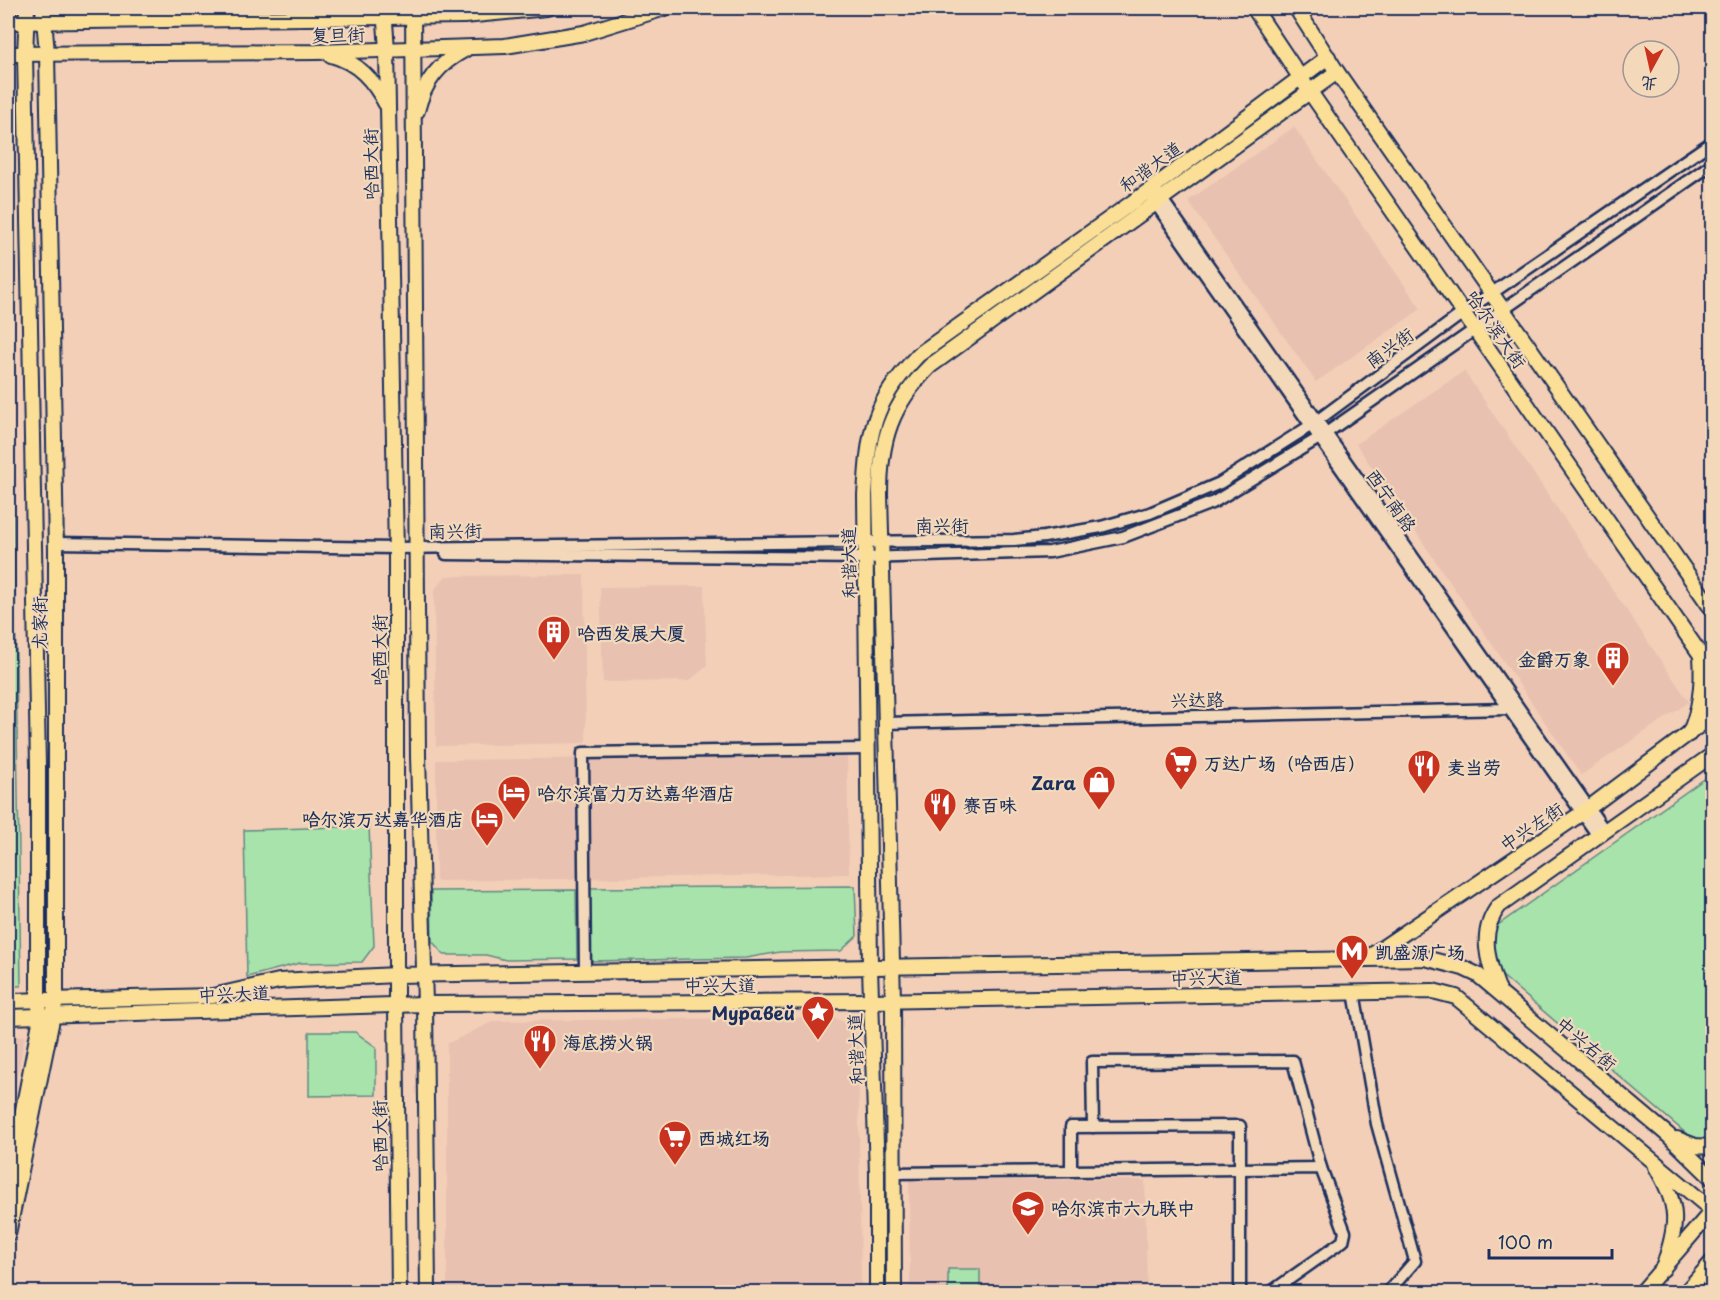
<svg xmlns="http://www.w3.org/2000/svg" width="1720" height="1300" font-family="'Playpen Sans','LXGW WenKai TC',sans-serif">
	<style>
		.built { fill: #e8c1b1 }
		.green { fill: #a7e3aa; stroke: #618984; stroke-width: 1.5 }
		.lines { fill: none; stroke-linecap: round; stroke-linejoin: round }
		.minor-casing { stroke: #1b2f5e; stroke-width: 15 }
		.major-casing { stroke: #1b2f5e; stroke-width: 18 }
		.minor { stroke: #f3d9ba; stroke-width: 10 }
		.major { stroke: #fbdf96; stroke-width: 14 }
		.labels { text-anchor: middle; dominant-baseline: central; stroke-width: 4.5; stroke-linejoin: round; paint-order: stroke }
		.street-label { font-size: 18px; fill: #1b2f5e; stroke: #f3d9ba }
		.poi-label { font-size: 18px; font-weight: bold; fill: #1b2f5e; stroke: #f3d9ba; text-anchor: start }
	</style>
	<rect width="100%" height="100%" fill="#f3cfb7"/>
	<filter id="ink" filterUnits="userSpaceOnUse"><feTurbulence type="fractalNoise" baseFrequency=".0167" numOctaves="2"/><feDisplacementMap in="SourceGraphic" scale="12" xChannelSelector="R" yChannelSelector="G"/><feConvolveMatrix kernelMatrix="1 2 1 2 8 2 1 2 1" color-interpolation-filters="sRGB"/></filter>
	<g filter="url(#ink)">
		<!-- built -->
		<g class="built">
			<path d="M1294,127L1421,309L1316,382L1188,201Z"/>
			<path d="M1464,371L1689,702L1581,775L1356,444Z"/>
			<path d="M584,575L586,743L436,746L434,590L446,576Z"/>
			<path d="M704,586L707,666L689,681L603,682L600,587Z"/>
			<path d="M847,756L849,874L436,881V760Z"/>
			<path d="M833,1017L845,1023L853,1030L858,1039L861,1292H447V1044L494,1021Z"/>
			<path d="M8,1036H25L8,1124Z"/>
			<path d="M909,1180H1145L1147,1292H910Z"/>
		</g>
		<!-- green -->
		<g class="green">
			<path d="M8,466H13L21,986H8Z"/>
			<path d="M1710,775H1712V1139L1704,1140L1689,1136L1500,974C1489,956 1491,944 1498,925Z"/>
			<path d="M369,826L374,946L362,962L300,963L247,977L244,830Z"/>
			<path d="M855,886L857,936L841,951L780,952L746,958L591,961L590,888Z"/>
			<path d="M576,890L577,959L506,960L486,955H444L432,941L431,891Z"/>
			<path d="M309,1032H355L376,1047V1095L309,1096Z"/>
			<rect x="948" y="1269" width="32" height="23"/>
		</g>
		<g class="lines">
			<!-- minor casing -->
			<g class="minor-casing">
				<g id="minor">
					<path d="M1157,192L1605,831"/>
					<path d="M1151,197L1598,836"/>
					<path d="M55,543L395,548L1014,540L1044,537L1101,527L1150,513L1220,483L1310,426L1463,313L1712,142"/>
					<path d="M446,554L866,558L1050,552L1123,537L1214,502L1319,438L1712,164"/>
					<path d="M885,723L1509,709"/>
					<path d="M585,972L583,753L868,749"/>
					<path d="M1354,992L1377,1124L1415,1261L1388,1292"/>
					<path d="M1093,1127L1092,1062L1293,1061L1321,1168"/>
					<path d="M1071,1170V1127L1240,1126V1292"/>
					<path d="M893,1173L1321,1168L1345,1232L1343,1241L1271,1292"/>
				</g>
			</g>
			<!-- major casing -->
			<g class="major-casing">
				<g id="major">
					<path d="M384,8L387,50L396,555V1006L399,1292"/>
					<path d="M413,8L418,756L425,1004L428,1292"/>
					<path d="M1254,8L1310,92L1712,671"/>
					<path d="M1296,8L1337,72L1712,609"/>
					<path d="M8,22L464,16L547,8"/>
					<path d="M8,54L317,52L505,46L584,33L665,8"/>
					<path d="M331,55C358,62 374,81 386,104"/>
					<path d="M417,111C424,82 439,63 466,49"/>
					<path d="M1689,734C1701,709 1703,683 1701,656"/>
					<path d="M1366,959L1582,813L1712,716"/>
					<path d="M1499,991C1488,963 1478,932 1499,906L1712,755"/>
					<path d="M8,1001L213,996L279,981L396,975L1425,958L1463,968L1478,975L1668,1135L1712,1178"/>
					<path d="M8,1017L425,1004L872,1001L1433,991L1456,997L1712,1210"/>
					<path d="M1677,1139L1695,1146L1712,1147"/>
					<path d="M1656,1167C1681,1209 1677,1224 1663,1269"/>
					<path d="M8,1187L41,1017L38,1001V766L25,54L27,8"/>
					<path d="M8,1234L56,1000V550L47,53L43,8"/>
					<path d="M877,1292V1173L870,968L865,495C869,429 872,405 918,355L1147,192L1328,57"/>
					<path d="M894,1292L893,1000L880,494C880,440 891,405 930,366L1337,72"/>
					<path d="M1642,1292L1712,1211"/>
					<path d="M1686,1292L1712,1262"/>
				</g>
			</g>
			<!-- minor -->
			<use href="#minor" class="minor"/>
			<!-- major -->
			<use href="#major" class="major"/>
		</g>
	</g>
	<!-- icons -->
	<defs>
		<g id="building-pin" transform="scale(1.725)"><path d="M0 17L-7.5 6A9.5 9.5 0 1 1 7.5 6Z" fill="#c8321e" stroke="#f3d9ba"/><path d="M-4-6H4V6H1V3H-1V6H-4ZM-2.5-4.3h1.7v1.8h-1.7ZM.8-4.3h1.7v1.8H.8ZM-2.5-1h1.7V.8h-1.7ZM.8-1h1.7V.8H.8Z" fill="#fff"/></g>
		<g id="supermarket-pin" transform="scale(1.725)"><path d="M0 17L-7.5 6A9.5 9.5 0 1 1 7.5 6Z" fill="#c8321e" stroke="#f3d9ba"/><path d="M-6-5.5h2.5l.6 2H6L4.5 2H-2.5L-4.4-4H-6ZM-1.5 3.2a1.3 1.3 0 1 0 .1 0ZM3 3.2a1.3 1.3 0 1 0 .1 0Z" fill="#fff"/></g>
		<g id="restaurant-pin" transform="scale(1.725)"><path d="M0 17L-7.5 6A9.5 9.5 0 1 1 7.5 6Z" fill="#c8321e" stroke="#f3d9ba"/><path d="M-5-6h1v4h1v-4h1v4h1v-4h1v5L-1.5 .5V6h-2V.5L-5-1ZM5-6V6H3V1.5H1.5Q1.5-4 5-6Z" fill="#fff"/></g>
		<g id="shop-pin" transform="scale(1.725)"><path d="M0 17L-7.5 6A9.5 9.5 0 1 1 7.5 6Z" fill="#c8321e" stroke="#f3d9ba"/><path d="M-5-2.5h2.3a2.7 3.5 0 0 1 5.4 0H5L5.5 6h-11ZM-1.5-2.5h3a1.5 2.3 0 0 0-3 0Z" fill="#fff"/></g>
		<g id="hotel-pin" transform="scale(1.725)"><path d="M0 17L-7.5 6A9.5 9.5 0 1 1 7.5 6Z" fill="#c8321e" stroke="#f3d9ba"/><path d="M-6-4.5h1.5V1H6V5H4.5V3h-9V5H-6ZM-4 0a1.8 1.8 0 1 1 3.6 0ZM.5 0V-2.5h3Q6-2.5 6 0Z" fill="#fff"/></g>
		<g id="metro-pin" transform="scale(1.725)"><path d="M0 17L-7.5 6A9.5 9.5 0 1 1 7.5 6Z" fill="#c8321e" stroke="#f3d9ba"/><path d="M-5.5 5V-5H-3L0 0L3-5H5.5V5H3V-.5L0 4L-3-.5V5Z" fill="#fff"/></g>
		<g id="sight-pin" transform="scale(1.725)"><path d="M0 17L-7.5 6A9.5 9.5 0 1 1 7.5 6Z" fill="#c8321e" stroke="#f3d9ba"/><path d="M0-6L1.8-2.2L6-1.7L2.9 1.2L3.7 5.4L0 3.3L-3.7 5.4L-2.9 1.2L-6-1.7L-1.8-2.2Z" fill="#fff"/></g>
		<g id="school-pin" transform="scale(1.725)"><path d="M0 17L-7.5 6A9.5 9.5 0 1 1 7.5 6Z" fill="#c8321e" stroke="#f3d9ba"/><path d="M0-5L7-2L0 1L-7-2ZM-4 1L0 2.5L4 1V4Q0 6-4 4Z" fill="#fff"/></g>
	</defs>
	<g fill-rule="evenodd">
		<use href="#building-pin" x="554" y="632"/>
		<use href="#building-pin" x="1613" y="658"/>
		<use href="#supermarket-pin" x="1181" y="762"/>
		<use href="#restaurant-pin" x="1424" y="766"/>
		<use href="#shop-pin" x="1099" y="782"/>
		<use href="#hotel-pin" x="514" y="792"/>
		<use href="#restaurant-pin" x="940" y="804"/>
		<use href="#hotel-pin" x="487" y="818"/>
		<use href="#metro-pin" x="1352" y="951"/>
		<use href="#sight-pin" x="818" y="1012"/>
		<use href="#restaurant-pin" x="540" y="1041"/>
		<use href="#supermarket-pin" x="675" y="1137"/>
		<use href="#school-pin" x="1028" y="1207"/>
	</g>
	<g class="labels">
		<!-- street labels -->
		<g class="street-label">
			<text transform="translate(338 34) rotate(-1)">复旦街</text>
			<text transform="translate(370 164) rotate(-91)">哈西大街</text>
			<text transform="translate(1150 166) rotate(-36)">和谐大道</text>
			<text transform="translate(1497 329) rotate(55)">哈尔滨大街</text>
			<text transform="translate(1389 347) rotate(-36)">南兴街</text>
			<text transform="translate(1392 500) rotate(55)">西宁南路</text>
			<text x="942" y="524">南兴街</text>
			<text transform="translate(455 530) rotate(-1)">南兴街</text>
			<text transform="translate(848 563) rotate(-91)">和谐大道</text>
			<text transform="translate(38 623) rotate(-90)">尤家街</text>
			<text transform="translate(378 650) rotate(-90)">哈西大街</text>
			<text transform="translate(1197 699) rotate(-1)">兴达路</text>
			<text transform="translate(1531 826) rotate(-34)">中兴左街</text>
			<text transform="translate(1206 977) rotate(-1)">中兴大道</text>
			<text x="720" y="984">中兴大道</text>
			<text transform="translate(234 993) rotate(-2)">中兴大道</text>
			<text transform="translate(1587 1043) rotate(40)">中兴右街</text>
			<text transform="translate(855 1049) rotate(-92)">和谐大道</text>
			<text transform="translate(379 1136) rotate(-91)">哈西大街</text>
		</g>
		<!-- poi labels -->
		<g class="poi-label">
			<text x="577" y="632">哈西发展大厦</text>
			<text x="1590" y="658" text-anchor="end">金爵万象</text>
			<text x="1204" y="762">万达广场（哈西店）</text>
			<text x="1447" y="766">麦当劳</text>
			<text x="1076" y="782" text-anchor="end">Zara</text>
			<text x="537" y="792">哈尔滨富力万达嘉华酒店</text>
			<text x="963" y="804">赛百味</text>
			<text x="464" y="818" text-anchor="end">哈尔滨万达嘉华酒店</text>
			<text x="1375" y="951">凯盛源广场</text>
			<text x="795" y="1012" text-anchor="end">Муравей</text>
			<text x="563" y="1041">海底捞火锅</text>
			<text x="698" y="1137">西城红场</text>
			<text x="1051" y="1207">哈尔滨市六九联中</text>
		</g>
	</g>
	<!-- margin -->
	<rect width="1720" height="1300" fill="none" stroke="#f3d9ba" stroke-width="30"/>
	<rect x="15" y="15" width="1690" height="1270" fill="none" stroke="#1b2f5e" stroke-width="2" filter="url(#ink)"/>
	<!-- north arrow -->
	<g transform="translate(1651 69) rotate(188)"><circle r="28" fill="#f3d9ba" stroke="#9d9595" stroke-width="1.5"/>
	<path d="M0-4.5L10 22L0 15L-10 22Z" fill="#c8321e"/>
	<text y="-9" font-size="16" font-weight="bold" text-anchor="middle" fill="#1b2f5e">北</text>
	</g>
	<!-- scale -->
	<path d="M1489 1249v9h123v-9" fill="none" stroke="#1b2f5e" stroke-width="3"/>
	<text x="1498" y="1249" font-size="18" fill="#1b2f5e" stroke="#f3d9ba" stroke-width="4.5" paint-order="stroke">100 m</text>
</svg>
